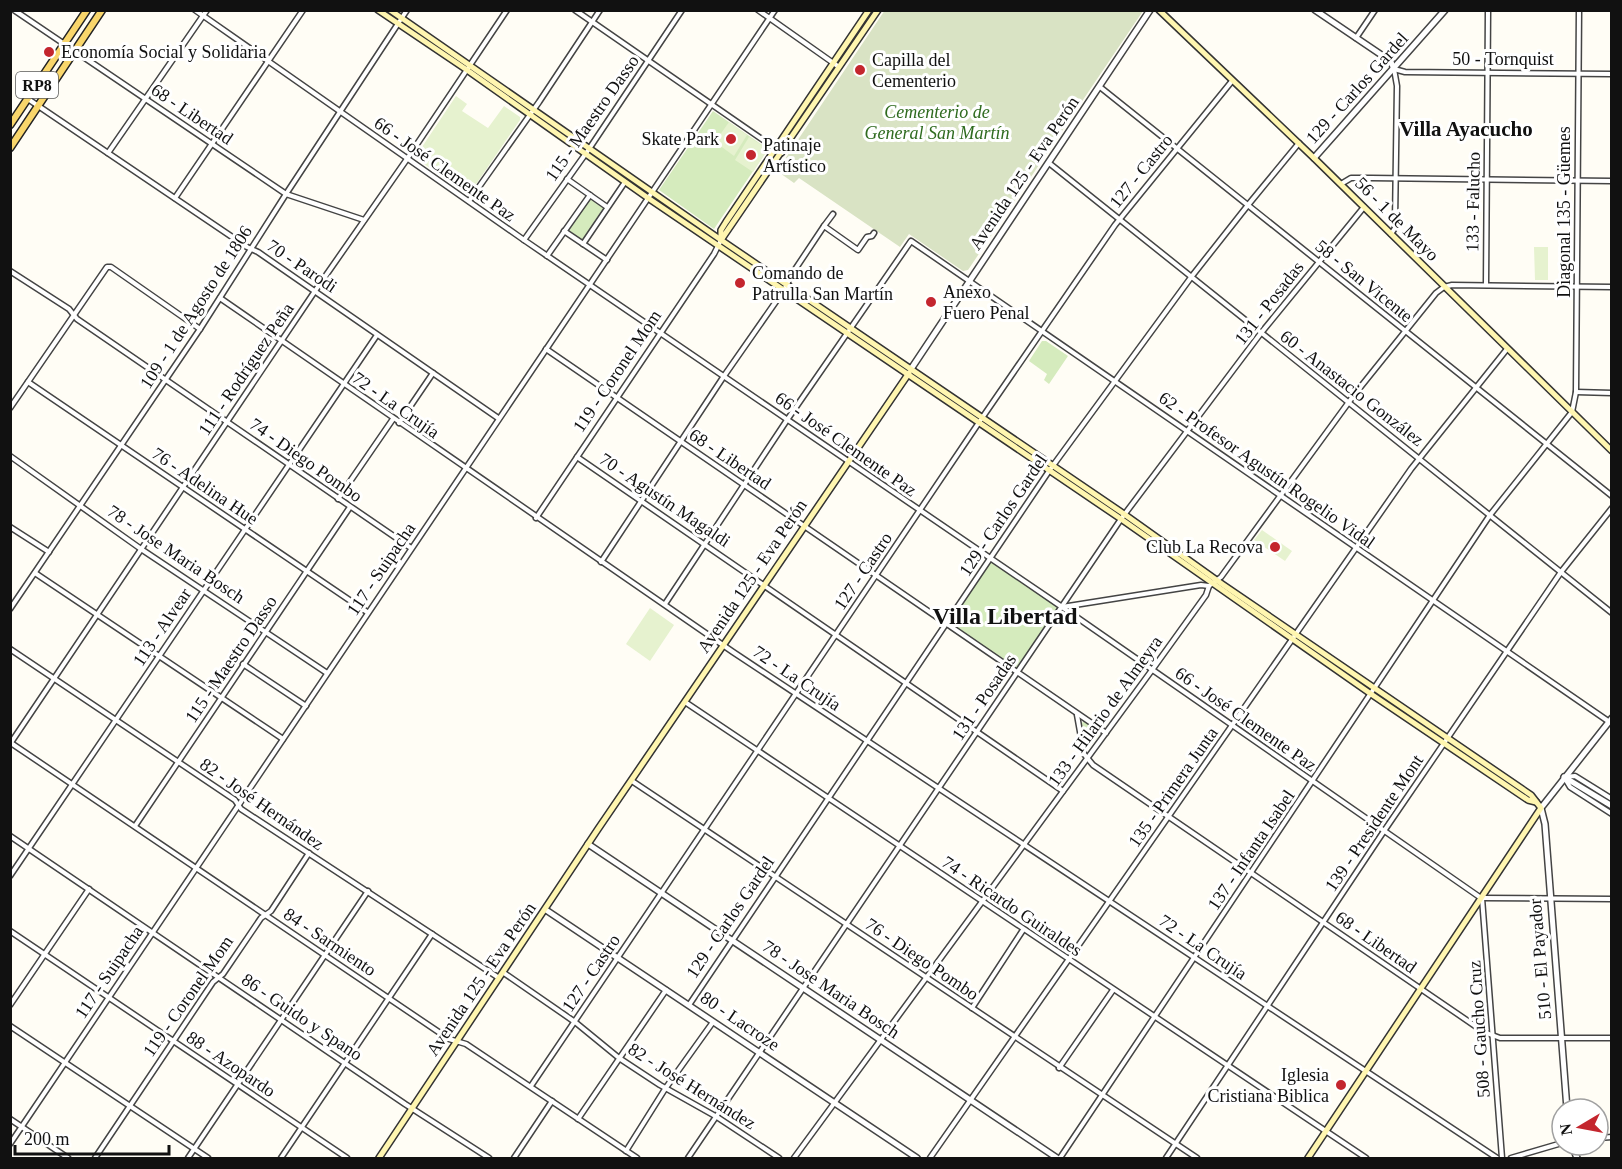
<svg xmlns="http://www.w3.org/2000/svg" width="1622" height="1169" font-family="'Times New Roman',serif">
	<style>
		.green { fill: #d5ebbd }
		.cemetery { fill: #d9e3c4 }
		.pitch { fill: #e6f2cf }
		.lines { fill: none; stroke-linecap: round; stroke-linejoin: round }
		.minor-casing { stroke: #444; stroke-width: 7 }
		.tertiary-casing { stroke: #444; stroke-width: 8 }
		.secondary-casing { stroke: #333; stroke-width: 8 }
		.primary-casing { stroke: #222; stroke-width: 9 }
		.minor { stroke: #fff; stroke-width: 4 }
		.tertiary { stroke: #fff; stroke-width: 5 }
		.secondary { stroke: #fff6b0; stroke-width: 5 }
		.primary { stroke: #f9d66b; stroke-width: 6 }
		.poi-dot { fill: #c4262e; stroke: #fff; stroke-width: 2 }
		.labels { text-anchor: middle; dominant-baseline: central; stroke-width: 6; stroke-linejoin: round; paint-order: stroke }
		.shield { fill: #fff; stroke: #585858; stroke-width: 1.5 }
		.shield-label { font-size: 16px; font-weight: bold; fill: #111 }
		.poi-label { font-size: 18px; fill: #111; stroke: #fff; text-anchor: start }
		.street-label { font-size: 18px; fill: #111; stroke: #fff }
		.park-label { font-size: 18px; font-style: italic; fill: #2f6b1f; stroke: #fff }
		.quarter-label { font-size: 21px; font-weight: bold; fill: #111; stroke: #fff }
		.district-label { font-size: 24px; font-weight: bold; fill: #111; stroke: #fff }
	</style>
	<rect width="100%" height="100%" fill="#fffdf5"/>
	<!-- green -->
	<g class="green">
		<path d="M713,111L768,149L714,229L659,190Z"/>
		<path d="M591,198L604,207L582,240L568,231Z"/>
		<path d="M1042,341H1046L1068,356L1049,384L1044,380L1047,374L1029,361Z"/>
		<path d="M991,559L1062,607L1018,674L947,625Z"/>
		<path d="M1084,721L1100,734L1089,748L1086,747L1082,723Z"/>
	</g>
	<!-- cemetery -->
	<path class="cemetery" d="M885,10L1143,11L968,270L963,271L909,234L900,247L799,178L794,183L777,171Z"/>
	<!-- pitch -->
	<g class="pitch">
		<path d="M456,96L467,104L462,111L488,128L504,106L520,117V120L470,193L467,194L417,159L416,156Z"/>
		<path d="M729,122L747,135L734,156L715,142Z"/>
		<path d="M749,137L768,149L753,172L735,160Z"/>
		<path d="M1534,247H1548V280H1535Z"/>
		<path d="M1262,530L1292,551L1285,561L1254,540Z"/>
		<path d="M650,608L674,625L650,661L626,644Z"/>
	</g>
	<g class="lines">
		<!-- minor casing -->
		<g class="minor-casing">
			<g id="minor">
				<path d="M14,10L286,194L364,220"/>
				<path d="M195,10L524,240L1062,607L1481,898"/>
				<path d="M575,10L782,153"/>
				<path d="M758,10L839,67"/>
				<path d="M1356,38L1375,10"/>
				<path d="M1394,69L1405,72L1612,74"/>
				<path d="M1100,87L1612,496"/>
				<path d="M28,99L247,247L258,252L498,418"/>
				<path d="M108,153L207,10"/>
				<path d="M1049,163L1612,613"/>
				<path d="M567,179L607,207"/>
				<path d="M1341,184L1351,178H1371L1612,181"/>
				<path d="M175,198L303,10"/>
				<path d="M469,201L539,102L600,10"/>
				<path d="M824,226L833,214"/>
				<path d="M564,231L607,260"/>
				<path d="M1391,234L1395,228V221L1397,86L1394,69"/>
				<path d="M524,240L589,149L682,10"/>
				<path d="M583,244L625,182"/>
				<path d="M547,256L590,195"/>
				<path d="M10,271L69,309L77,319L411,548"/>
				<path d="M1486,285L1488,10"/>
				<path d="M220,298L733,652L1497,1158"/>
				<path d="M546,349L1106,733"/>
				<path d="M28,382L367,612"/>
				<path d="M1576,392L1612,393"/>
				<path d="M10,408L107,267H111L200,329"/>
				<path d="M399,423L433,373"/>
				<path d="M10,456L141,549L327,673"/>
				<path d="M577,457L1063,791"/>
				<path d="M338,499L393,419"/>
				<path d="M536,518L714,254L721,240"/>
				<path d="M10,527L49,552"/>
				<path d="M601,562L724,376L784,290L792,274L824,226L858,250L867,237L872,236L874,233"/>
				<path d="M35,573L283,739"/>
				<path d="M665,604L787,420L911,241L1608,721"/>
				<path d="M1062,607L1201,585L1209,586"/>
				<path d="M10,609L200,329L286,194L407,10"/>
				<path d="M10,649L235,800L241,809L499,978"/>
				<path d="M243,664L306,706"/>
				<path d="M685,702L1366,1158"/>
				<path d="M1077,715L1084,754L1093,765L1484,1032L1500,1038H1612"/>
				<path d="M11,743L449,1039L466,1044L637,1158"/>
				<path d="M10,744L315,291L407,159L507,10"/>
				<path d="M632,781L1197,1158"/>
				<path d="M1612,799L1575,776L1564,777L1570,787L1612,814"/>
				<path d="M135,826L350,507"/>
				<path d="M10,836L405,1104L489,1158"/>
				<path d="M10,876L377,335"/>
				<path d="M1482,898L1502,1158"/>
				<path d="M1482,898L1612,899"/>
				<path d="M10,931L347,1158"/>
				<path d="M504,973L575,1022L619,1058L660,1085L717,1117L779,1158"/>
				<path d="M10,1005L89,889"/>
				<path d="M689,1005L1049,471L1192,276L1248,205L1299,143"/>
				<path d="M972,1008L1023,930"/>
				<path d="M10,1026L208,1158"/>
				<path d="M1059,1068L1113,990"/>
				<path d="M531,1086L982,418L1115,225L1232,81"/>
				<path d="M10,1119L68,1158"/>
				<path d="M578,1119L666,990"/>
				<path d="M1598,1138L1612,1137"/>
				<path d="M10,1144L775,10"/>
				<path d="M626,1151L665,1089L713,1022"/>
				<path d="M95,1158L213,982L223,974L261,918L271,911L309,853"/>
				<path d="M188,1158L368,891"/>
				<path d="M281,1158L432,934"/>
				<path d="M514,1158L552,1101"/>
				<path d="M688,1158L1121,519L1261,333L1364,207"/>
				<path d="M794,1158L1152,670L1206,595L1209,586L1221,577L1354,395L1436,293L1444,287L1452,285L1612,287"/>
				<path d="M930,1158L1411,469L1507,349"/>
				<path d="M1060,1158L1490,515L1572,412L1576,392L1579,10"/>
				<path d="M1166,1158L1384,831L1561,572L1612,508"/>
				<path d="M1511,1158L1562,1143"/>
			</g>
		</g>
		<!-- tertiary casing -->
		<g class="tertiary-casing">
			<g id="tertiary">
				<path d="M1315,10L1386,58L1391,62L1394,69"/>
				<path d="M1314,158L1445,10"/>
				<path d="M911,369L1150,10"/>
				<path d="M1564,777L1612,806"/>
				<path d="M588,844L1057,1158"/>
				<path d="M546,910L917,1158"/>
				<path d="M1567,1109L1545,824L1541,808L1612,718"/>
				<path d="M1572,1145L1577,1158"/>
			</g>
		</g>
		<!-- secondary casing -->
		<g class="secondary-casing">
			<g id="secondary">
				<path d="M378,10L467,70L648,198L1121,519L1371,694L1528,800L1536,802"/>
				<path d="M390,10L721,240L1124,514L1222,584L1531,795L1541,808L1308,1158"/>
				<path d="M1159,10L1314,158L1612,451"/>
				<path d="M721,240L878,10"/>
				<path d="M721,240V230L726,222L869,10"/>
				<path d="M379,1158L598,829L909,373"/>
			</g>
		</g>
		<!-- primary casing -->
		<g class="primary-casing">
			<g id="primary">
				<path d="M10,125L87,10"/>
				<path d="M10,148L102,10"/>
			</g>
		</g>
		<!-- minor -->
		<use href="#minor" class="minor"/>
		<!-- tertiary -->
		<use href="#tertiary" class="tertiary"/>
		<!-- secondary -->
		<use href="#secondary" class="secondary"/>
		<!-- primary -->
		<use href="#primary" class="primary"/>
	</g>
	<!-- markers -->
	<g class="poi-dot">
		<circle cx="49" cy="52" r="6"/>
		<circle cx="860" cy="70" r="6"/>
		<circle cx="731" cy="139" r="6"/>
		<circle cx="751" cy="155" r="6"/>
		<circle cx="740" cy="283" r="6"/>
		<circle cx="931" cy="302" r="6"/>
		<circle cx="1275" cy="547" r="6"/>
		<circle cx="1341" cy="1085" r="6"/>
	</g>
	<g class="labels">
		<!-- shield labels -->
		<rect class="shield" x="16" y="72" width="42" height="26" rx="4.5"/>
		<g class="shield-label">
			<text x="37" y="85">RP8</text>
		</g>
		<!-- poi labels -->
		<g class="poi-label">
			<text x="61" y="52">Economía Social y Solidaria</text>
			<text x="872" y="60">Capilla del<tspan x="872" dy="21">Cementerio</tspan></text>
			<text x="719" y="139" text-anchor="end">Skate Park</text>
			<text x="763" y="145">Patinaje<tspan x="763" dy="21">Artístico</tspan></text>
			<text x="752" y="273">Comando de<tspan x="752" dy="21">Patrulla San Martín</tspan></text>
			<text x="943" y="292">Anexo<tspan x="943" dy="21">Fuero Penal</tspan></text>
			<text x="1263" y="547" text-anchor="end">Club La Recova</text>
			<text x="1329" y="1075" text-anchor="end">Iglesia<tspan x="1329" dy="21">Cristiana Biblica</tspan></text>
		</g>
		<!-- street labels -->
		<g class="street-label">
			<text x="1503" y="59">50 - Tornquist</text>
			<text transform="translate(1357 88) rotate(-48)">129 - Carlos Gardel</text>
			<text transform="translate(192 114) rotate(34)">68 - Libertad</text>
			<text transform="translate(592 118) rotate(-55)">115 - Maestro Dasso</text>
			<text transform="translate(445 169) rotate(35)">66 - José Clemente Paz</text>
			<text transform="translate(1141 171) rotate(-51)">127 - Castro</text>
			<text transform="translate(1024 173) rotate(-56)">Avenida 125 - Eva Perón</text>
			<text transform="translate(1473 202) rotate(-89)">133 - Falucho</text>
			<text transform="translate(1564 212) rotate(-90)">Diagonal 135 - Güemes</text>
			<text transform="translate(1397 219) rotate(45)">56 - 1 de Mayo</text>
			<text transform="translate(302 266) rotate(34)">70 - Parodi</text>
			<text transform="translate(1364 281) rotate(39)">58 - San Vicente</text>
			<text transform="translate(1269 303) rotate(-52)">131 - Posadas</text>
			<text transform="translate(196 307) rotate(-57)">109 - 1 de Agosto de 1806</text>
			<text transform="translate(246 369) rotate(-56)">111 - Rodríguez Peña</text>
			<text transform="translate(617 371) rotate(-56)">119 - Coronel Mom</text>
			<text transform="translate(1352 388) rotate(38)">60 - Anastacio González</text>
			<text transform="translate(396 405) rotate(35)">72 - La Crujía</text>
			<text transform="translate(846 444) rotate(35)">66 - José Clemente Paz</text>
			<text transform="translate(730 459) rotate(34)">68 - Libertad</text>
			<text transform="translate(306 460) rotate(35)">74 - Diego Pombo</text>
			<text transform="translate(1267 470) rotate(35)">62 - Profesor Agustín Rogelio Vidal</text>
			<text transform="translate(205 486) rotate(34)">76 - Adelina Hue</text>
			<text transform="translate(665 500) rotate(34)">70 - Agustín Magaldi</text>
			<text transform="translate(1003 515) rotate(-56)">129 - Carlos Gardel</text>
			<text transform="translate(176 554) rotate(34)">78 - Jose Maria Bosch</text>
			<text transform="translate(381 569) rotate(-56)">117 - Suipacha</text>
			<text transform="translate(863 571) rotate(-56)">127 - Castro</text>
			<text transform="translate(752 576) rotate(-56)">Avenida 125 - Eva Perón</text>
			<text transform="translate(162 627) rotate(-56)">113 - Alvear</text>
			<text transform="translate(231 659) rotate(-56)">115 - Maestro Dasso</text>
			<text transform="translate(797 678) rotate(34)">72 - La Crujía</text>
			<text transform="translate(984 697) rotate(-56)">131 - Posadas</text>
			<text transform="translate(1105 711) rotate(-54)">133 - Hilario de Almeyra</text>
			<text transform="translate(1246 719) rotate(35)">66 - José Clemente Paz</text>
			<text transform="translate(1173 787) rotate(-55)">135 - Primera Junta</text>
			<text transform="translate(262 804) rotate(35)">82 - José Hernández</text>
			<text transform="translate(1374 823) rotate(-56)">139 - Presidente Mont</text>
			<text transform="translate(1251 850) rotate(-56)">137 - Infanta Isabel</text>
			<text transform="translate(1012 906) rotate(34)">74 - Ricardo Guiraldes</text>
			<text transform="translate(730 917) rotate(-56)">129 - Carlos Gardel</text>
			<text transform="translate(330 942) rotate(34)">84 - Sarmiento</text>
			<text transform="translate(1376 942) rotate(35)">68 - Libertad</text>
			<text transform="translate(1203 947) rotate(34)">72 - La Crujía</text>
			<text transform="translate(922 959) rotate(34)">76 - Diego Pombo</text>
			<text transform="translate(1540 959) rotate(-95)">510 - El Payador</text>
			<text transform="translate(109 972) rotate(-56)">117 - Suipacha</text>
			<text transform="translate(591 973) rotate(-56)">127 - Castro</text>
			<text transform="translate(481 979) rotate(-56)">Avenida 125 - Eva Perón</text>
			<text transform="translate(831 989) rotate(34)">78 - Jose Maria Bosch</text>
			<text transform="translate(188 996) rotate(-55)">119 - Coronel Mom</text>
			<text transform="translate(302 1017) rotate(34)">86 - Guido y Spano</text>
			<text transform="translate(740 1021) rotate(34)">80 - Lacroze</text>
			<text transform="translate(1479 1029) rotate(-94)">508 - Gaucho Cruz</text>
			<text transform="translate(231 1064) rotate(34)">88 - Azopardo</text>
			<text transform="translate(692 1086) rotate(32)">82 - José Hernández</text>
		</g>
		<!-- park labels -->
		<g class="park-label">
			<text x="937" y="112">Cementerio de<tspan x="937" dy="21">General San Martín</tspan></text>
		</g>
		<!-- quarter labels -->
		<g class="quarter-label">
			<text x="1466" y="129">Villa Ayacucho</text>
		</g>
		<!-- district labels -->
		<g class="district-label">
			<text x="1005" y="616">Villa Libertad</text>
		</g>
	</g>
	<!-- border -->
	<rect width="1622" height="1169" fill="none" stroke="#111111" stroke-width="24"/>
	<!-- north arrow -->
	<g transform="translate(1580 1127) rotate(260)"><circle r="28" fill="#ffffff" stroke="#a0a0a0" stroke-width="1.5"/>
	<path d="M0-4.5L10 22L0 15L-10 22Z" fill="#c4262e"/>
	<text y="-9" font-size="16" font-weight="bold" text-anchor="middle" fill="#111111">N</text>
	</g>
	<!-- scale -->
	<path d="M15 1145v9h154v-9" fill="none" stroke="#111111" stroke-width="3"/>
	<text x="24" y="1145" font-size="18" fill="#111111" stroke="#ffffff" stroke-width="4.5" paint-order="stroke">200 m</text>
</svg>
